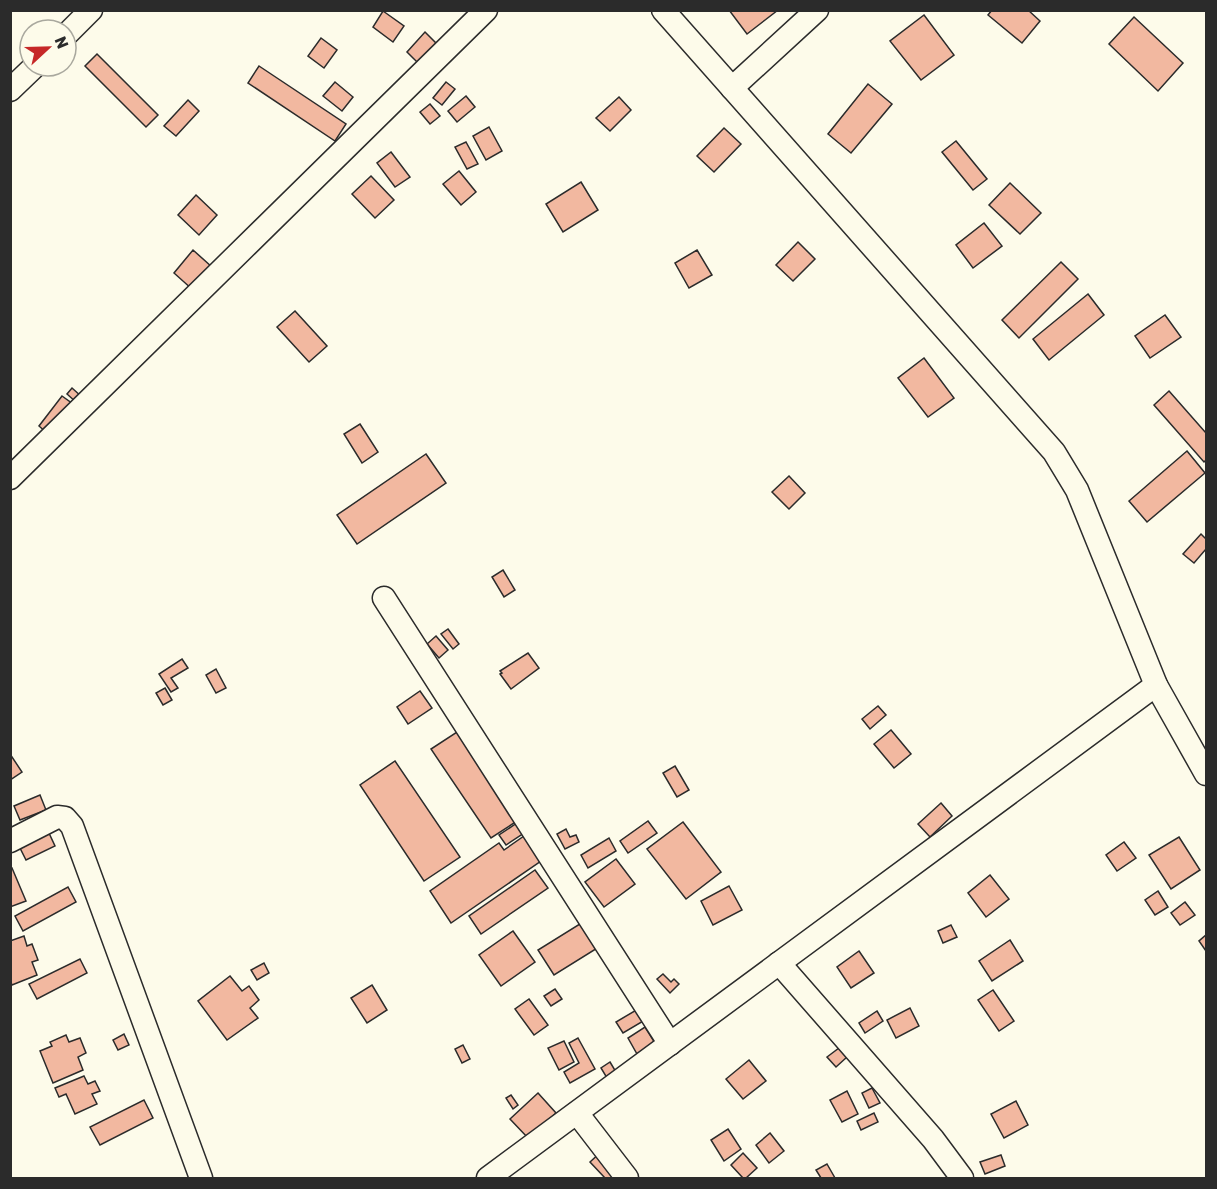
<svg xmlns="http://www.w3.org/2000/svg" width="1217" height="1189" font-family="Rubik,sans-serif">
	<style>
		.building { fill: #f2b8a0; stroke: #2b2b2b; stroke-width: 1.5 }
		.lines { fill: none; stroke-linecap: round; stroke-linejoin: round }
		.minor-casing { stroke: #2b2b2b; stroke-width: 25 }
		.minor { stroke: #fdfbea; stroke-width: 22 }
	</style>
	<rect width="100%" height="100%" fill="#fdfbea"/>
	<!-- building -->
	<g class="building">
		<path d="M729,10H778L747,34Z"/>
		<path d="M992,10H1028L1040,21L1022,43L988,15Z"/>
		<path d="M383,11L404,26L393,42L373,27Z"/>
		<path d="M924,15L954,55L921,80L890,41Z"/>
		<path d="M1134,17L1183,63L1158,91L1109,44Z"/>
		<path d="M425,32L437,44L419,64L407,52Z"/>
		<path d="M321,38L337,50L324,68L308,56Z"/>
		<path d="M97,54L158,115L146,127L85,66Z"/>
		<path d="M259,66L346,124L335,141L248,83Z"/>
		<path d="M335,82L353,97L342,111L323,96Z"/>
		<path d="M446,82L455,89L442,105L433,98Z"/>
		<path d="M868,84L892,104L851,153L828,134Z"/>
		<path d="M466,96L475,107L457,122L448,111Z"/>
		<path d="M619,97L631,110L610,131L596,118Z"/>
		<path d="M188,100L199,111L176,136L164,126Z"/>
		<path d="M430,104L440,116L430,124L420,112Z"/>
		<path d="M489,127L502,151L486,160L473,136Z"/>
		<path d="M724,128L741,144L714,172L697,156Z"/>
		<path d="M956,141L987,179L973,190L942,152Z"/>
		<path d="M466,142L478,164L467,169L455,147Z"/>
		<path d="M391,152L410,177L395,187L377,163Z"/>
		<path d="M459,171L476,192L461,205L443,184Z"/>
		<path d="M371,176L394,200L375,218L352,194Z"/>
		<path d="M581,182L598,210L563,232L546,204Z"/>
		<path d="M1010,183L1041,213L1020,234L989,205Z"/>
		<path d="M196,195L217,215L199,235L178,215Z"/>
		<path d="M984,223L1002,246L973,268L956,245Z"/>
		<path d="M798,242L815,259L793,281L776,265Z"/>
		<path d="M193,250L212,267L193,290L174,273Z"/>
		<path d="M697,250L712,275L689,288L675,263Z"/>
		<path d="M1061,262L1078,279L1019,338L1002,320Z"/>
		<path d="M1088,294L1104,315L1049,360L1033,339Z"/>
		<path d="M295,311L327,346L309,362L277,327Z"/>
		<path d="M1165,315L1181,337L1150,358L1135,336Z"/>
		<path d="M924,358L954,398L928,417L898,378Z"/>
		<path d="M72,388L82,397L77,403L67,394Z"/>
		<path d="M1169,391L1206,433V460L1204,462L1154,405Z"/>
		<path d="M62,396L73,404L49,435L39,426Z"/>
		<path d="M360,424L378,452L362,463L344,434Z"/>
		<path d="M1187,451L1205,473L1147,522L1129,501Z"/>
		<path d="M426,454L446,483L357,544L337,515Z"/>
		<path d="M789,476L805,493L789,509L772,492Z"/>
		<path d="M1201,534L1206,539V549L1194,563L1183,554Z"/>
		<path d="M503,570L515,590L504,597L492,577Z"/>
		<path d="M448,629L459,644L453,649L441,634Z"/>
		<path d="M436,636L448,650L439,658L427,644Z"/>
		<path d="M528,653L539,668L511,689L500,674L502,673L500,671Z"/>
		<path d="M182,659L188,668L171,678L178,688L171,692L159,674Z"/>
		<path d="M216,669L226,688L216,693L206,675Z"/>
		<path d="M165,688L172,700L163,705L156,693Z"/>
		<path d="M420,691L432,708L408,724L397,707Z"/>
		<path d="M878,706L886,715L870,729L862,719Z"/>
		<path d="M891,730L911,754L894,768L874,744Z"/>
		<path d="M457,732L517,821L491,838L431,749Z"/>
		<path d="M10,754L22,772L10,780Z"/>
		<path d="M395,761L460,857L424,881L360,785Z"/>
		<path d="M675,766L689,790L677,797L663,773Z"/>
		<path d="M40,795L46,810L20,820L14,806Z"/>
		<path d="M941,803L952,816L930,837L918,824Z"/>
		<path d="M648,821L657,833L628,853L620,841Z"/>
		<path d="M683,822L721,872L686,899L647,849Z"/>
		<path d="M517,823L524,833L506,845L499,835Z"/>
		<path d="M566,829L570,837L576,835L579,842L565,849L557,834Z"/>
		<path d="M48,831L55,846L26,860L19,846Z"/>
		<path d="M524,836L541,861L451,923L430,891L499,843L504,850Z"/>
		<path d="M1179,837L1200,870L1171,889L1149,855Z"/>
		<path d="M609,838L616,851L588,868L581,855Z"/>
		<path d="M1124,842L1136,858L1117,871L1106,855Z"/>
		<path d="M616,859L635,884L604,907L585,882Z"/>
		<path d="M12,868L26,901L10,907V869Z"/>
		<path d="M535,870L548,888L481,934L469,916Z"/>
		<path d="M990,875L1009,899L986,917L968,893Z"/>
		<path d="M729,886L742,910L713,925L701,901Z"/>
		<path d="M68,887L76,902L23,931L15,916Z"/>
		<path d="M1158,891L1168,907L1155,915L1145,900Z"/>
		<path d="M1185,902L1195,915L1180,925L1171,913Z"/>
		<path d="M583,922L599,947L554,975L538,950Z"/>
		<path d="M951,925L957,937L943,943L938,931Z"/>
		<path d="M513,931L535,962L501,986L479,955Z"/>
		<path d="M1206,935V951L1199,941Z"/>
		<path d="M24,936L27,946L32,944L38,960L32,962L37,975L12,985L10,980V941Z"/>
		<path d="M1010,940L1023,961L992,981L979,961Z"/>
		<path d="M859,951L874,973L851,988L837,967Z"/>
		<path d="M80,959L87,973L37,999L29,984Z"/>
		<path d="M264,963L269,973L257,980L251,970Z"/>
		<path d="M663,974L671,982L674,979L679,984L670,993L657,979Z"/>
		<path d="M230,976L242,991L249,986L259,1000L250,1008L258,1018L227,1040L198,1001Z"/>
		<path d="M372,985L387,1010L367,1023L351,998Z"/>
		<path d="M555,989L562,999L551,1006L544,996Z"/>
		<path d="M993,990L1014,1021L999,1031L978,1000Z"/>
		<path d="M529,999L548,1025L534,1035L515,1009Z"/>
		<path d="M910,1008L919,1026L896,1038L887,1020Z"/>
		<path d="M638,1009L645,1020L623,1033L616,1022Z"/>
		<path d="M877,1011L883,1021L865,1033L859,1023Z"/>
		<path d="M645,1027L655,1043L637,1054L628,1038Z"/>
		<path d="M124,1034L129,1045L118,1050L113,1040Z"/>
		<path d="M66,1035L69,1042L80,1038L86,1053L78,1057L83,1070L53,1083L40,1051L52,1046L50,1042Z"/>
		<path d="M578,1038L595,1069L570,1083L564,1072L579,1063L569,1043Z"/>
		<path d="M564,1041L574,1062L559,1070L548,1048Z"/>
		<path d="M463,1045L470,1059L462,1063L455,1049Z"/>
		<path d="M839,1048L847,1057L836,1067L827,1057Z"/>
		<path d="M749,1060L766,1081L743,1099L726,1079Z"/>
		<path d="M610,1062L616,1072L607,1078L601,1068Z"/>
		<path d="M84,1076L88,1084L95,1081L100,1091L92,1094L97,1104L75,1114L66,1094L59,1097L55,1088Z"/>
		<path d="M872,1088L880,1103L869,1108L862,1093Z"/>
		<path d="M847,1091L858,1114L842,1122L830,1100Z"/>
		<path d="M538,1093L556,1113L528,1138L510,1119Z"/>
		<path d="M511,1095L518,1105L513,1109L506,1098Z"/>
		<path d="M144,1100L153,1118L100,1145L90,1127Z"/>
		<path d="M1016,1101L1028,1125L1004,1138L991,1114Z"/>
		<path d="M874,1113L878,1122L861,1130L857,1121Z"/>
		<path d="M728,1129L741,1149L724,1161L711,1140Z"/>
		<path d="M770,1133L784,1151L769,1163L756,1145Z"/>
		<path d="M601,1152L619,1178H605L590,1162Z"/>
		<path d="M743,1153L757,1168L746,1178H743L731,1165Z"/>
		<path d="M1001,1155L1005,1166L985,1174L980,1162Z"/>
		<path d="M827,1164L835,1178H821L816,1170Z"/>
	</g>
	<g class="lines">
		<!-- minor casing -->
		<g class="minor-casing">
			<g id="minor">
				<path d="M663,10L1054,452L1077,490L1156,685L1206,774"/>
				<path d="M66,35L91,10"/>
				<path d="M732,88L817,10"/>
				<path d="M10,90L35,66"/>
				<path d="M10,478L486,10"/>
				<path d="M384,598L670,1044"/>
				<path d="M10,841L57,817L65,818L72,826L201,1178"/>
				<path d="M779,963L933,1139L962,1178"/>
				<path d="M577,1113L627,1178"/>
				<path d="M488,1178L1156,685"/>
			</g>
		</g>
		<!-- minor -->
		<use href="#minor" class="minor"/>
	</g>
	<!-- border -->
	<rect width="1217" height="1189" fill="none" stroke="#2b2b2b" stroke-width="24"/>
	<!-- north arrow -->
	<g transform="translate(48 48) rotate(68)"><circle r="28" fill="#fdfbea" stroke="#a9a89e" stroke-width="1.5"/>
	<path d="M0-4.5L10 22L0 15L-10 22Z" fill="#c62828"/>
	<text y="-9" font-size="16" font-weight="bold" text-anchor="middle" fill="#2b2b2b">N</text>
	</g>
</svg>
